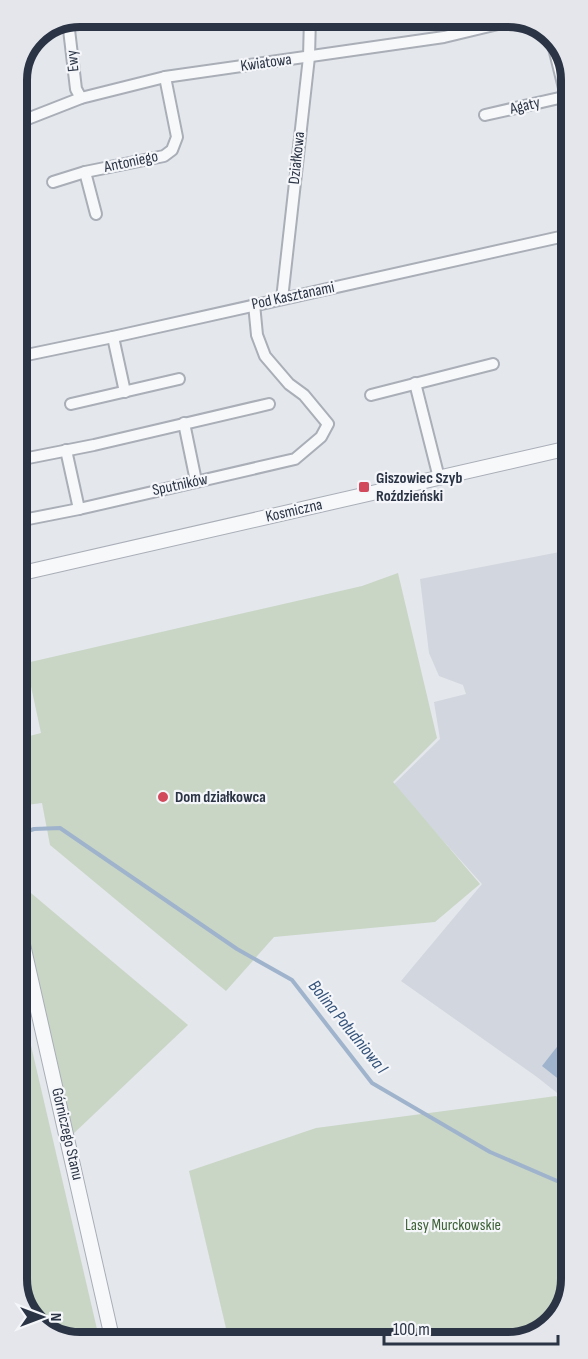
<svg xmlns="http://www.w3.org/2000/svg" width="588" height="1359" font-family="'Sofia Sans Condensed',sans-serif">
	<style>
		.built { fill: #d2d6de }
		.green { fill: #c9d6c5 }
		.water { fill: #9fb4cc }
		.lines { fill: none; stroke-linecap: round; stroke-linejoin: round }
		.stream { stroke: #9fb4cc; stroke-width: 4 }
		.minor-casing { stroke: #a9aeb7; stroke-width: 14 }
		.tertiary-casing { stroke: #a9aeb7; stroke-width: 16 }
		.minor { stroke: #f7f8fa; stroke-width: 10 }
		.tertiary { stroke: #f7f8fa; stroke-width: 14 }
		.poi-dot { fill: #d1495b; stroke: #f4f6f9; stroke-width: 2 }
		.labels { text-anchor: middle; dominant-baseline: central; stroke-width: 4.5; stroke-linejoin: round; paint-order: stroke }
		.street-label { font-size: 16px; fill: #2b3445; stroke: #f4f6f9 }
		.poi-label { font-size: 16px; font-weight: bold; fill: #2b3445; stroke: #f4f6f9; text-anchor: start }
		.park-label { font-size: 16px; fill: #3f6138; stroke: #f4f6f9 }
		.water-label { font-size: 18px; font-style: italic; fill: #34527a; stroke: #f4f6f9 }
		.rim { fill: none; stroke: #2b3445; stroke-width: 8 }
	</style>
	<rect width="100%" height="100%" fill="#e4e7ec"/>
	<!-- built -->
	<path class="built" d="M570,550L571,1104L537,1077L401,981L482,884L393,785L440,739L434,702L466,694L463,685L439,676L429,653L420,579Z"/>
	<!-- green -->
	<g class="green">
		<path d="M398,573L437,738L393,782L480,884L435,922L274,937L226,991L50,845L42,803L19,806L18,739L41,733L26,663L362,586Z"/>
		<path d="M19,883L188,1025L72,1135L19,894Z"/>
		<path d="M19,994L100,1342H76L41,1329L20,1299Z"/>
		<path d="M556,1096L571,1108V1279L558,1317L528,1339L229,1341L189,1171L316,1128Z"/>
	</g>
	<!-- water -->
	<path class="water" d="M567,1034L571,1037V1089L542,1066Z"/>
	<g class="lines">
		<!-- stream -->
		<path class="stream" d="M19,834L34,829L60,828L237,949L292,980L372,1083L490,1152L571,1187"/>
		<!-- minor casing -->
		<g class="minor-casing">
			<g id="minor">
				<path d="M68,21L76,89L81,98"/>
				<path d="M551,36L566,96"/>
				<path d="M485,115L568,96"/>
				<path d="M17,123L81,98L165,77L444,37L519,19"/>
				<path d="M85,172L96,214"/>
				<path d="M53,182L85,172L164,156L172,150L177,137L165,77"/>
				<path d="M282,299L309,57L310,17"/>
				<path d="M113,337L125,392"/>
				<path d="M17,357L113,337L569,235"/>
				<path d="M415,383L439,478"/>
				<path d="M371,395L493,364"/>
				<path d="M71,404L179,379"/>
				<path d="M17,415H19"/>
				<path d="M184,423L196,481"/>
				<path d="M66,450L79,509"/>
				<path d="M18,460L94,445L269,404"/>
				<path d="M18,521L79,509L295,459L321,437L328,424L304,395L289,384L265,356L257,335L254,304"/>
			</g>
		</g>
		<!-- tertiary casing -->
		<g class="tertiary-casing">
			<g id="tertiary">
				<path d="M18,574L569,448"/>
				<path d="M19,927L113,1342"/>
			</g>
		</g>
		<!-- minor -->
		<use href="#minor" class="minor"/>
		<!-- tertiary -->
		<use href="#tertiary" class="tertiary"/>
	</g>
	<!-- markers -->
	<g class="poi-dot">
		<rect x="358" y="481" width="12" height="12" rx="3"/>
		<circle cx="163" cy="797" r="6"/>
	</g>
	<g class="labels">
		<!-- street labels -->
		<g class="street-label">
			<text transform="translate(73 61) rotate(-96)">Ewy</text>
			<text transform="translate(266 63) rotate(-8)">Kwiatowa</text>
			<text transform="translate(525 106) rotate(-13)">Agaty</text>
			<text transform="translate(297 158) rotate(-84)">Działkowa</text>
			<text transform="translate(131 162) rotate(-12)">Antoniego</text>
			<text transform="translate(293 296) rotate(-12)">Pod Kasztanami</text>
			<text transform="translate(180 485) rotate(-12)">Sputników</text>
			<text transform="translate(294 511) rotate(-13)">Kosmiczna</text>
			<text transform="translate(67 1134) rotate(77)">Górniczego Stanu</text>
		</g>
		<!-- poi labels -->
		<g class="poi-label">
			<text x="376" y="478">Giszowiec Szyb<tspan x="376" dy="18">Roździeński</tspan></text>
			<text x="175" y="797">Dom działkowca</text>
		</g>
		<!-- park labels -->
		<g class="park-label">
			<text x="453" y="1225">Lasy Murckowskie</text>
		</g>
		<!-- water labels -->
		<g class="water-label">
			<text transform="translate(348 1027) rotate(51)">Bolina Południowa I</text>
		</g>
	</g>
	<!-- crop -->
	<path d="M0 0H588V1359H0ZM80 27H508A53 53 0 0 1 561 80V1279A53 53 0 0 1 508 1332H80A53 53 0 0 1 27 1279V80A53 53 0 0 1 80 27Z" fill="#e4e6eb" fill-rule="evenodd"/>
	<path class="rim" d="M80 27H508A53 53 0 0 1 561 80V1279A53 53 0 0 1 508 1332H80A53 53 0 0 1 27 1279V80A53 53 0 0 1 80 27Z"/>
	<!-- north arrow -->
	<g transform="translate(42 1317) rotate(90)" stroke="#f4f6f9" stroke-width="4.5" paint-order="stroke">
	<path d="M0-4.5L10 22L0 15L-10 22Z" fill="#2b3445"/>
	<text y="-9" font-size="16" font-weight="bold" text-anchor="middle" fill="#2b3445">N</text>
	</g>
	<!-- scale -->
	<path d="M384 1335v9h174v-9" fill="none" stroke="#2b3445" stroke-width="3"/>
	<text x="393" y="1335" font-size="18" fill="#2b3445" stroke="#f4f6f9" stroke-width="4.5" paint-order="stroke">100 m</text>
</svg>
